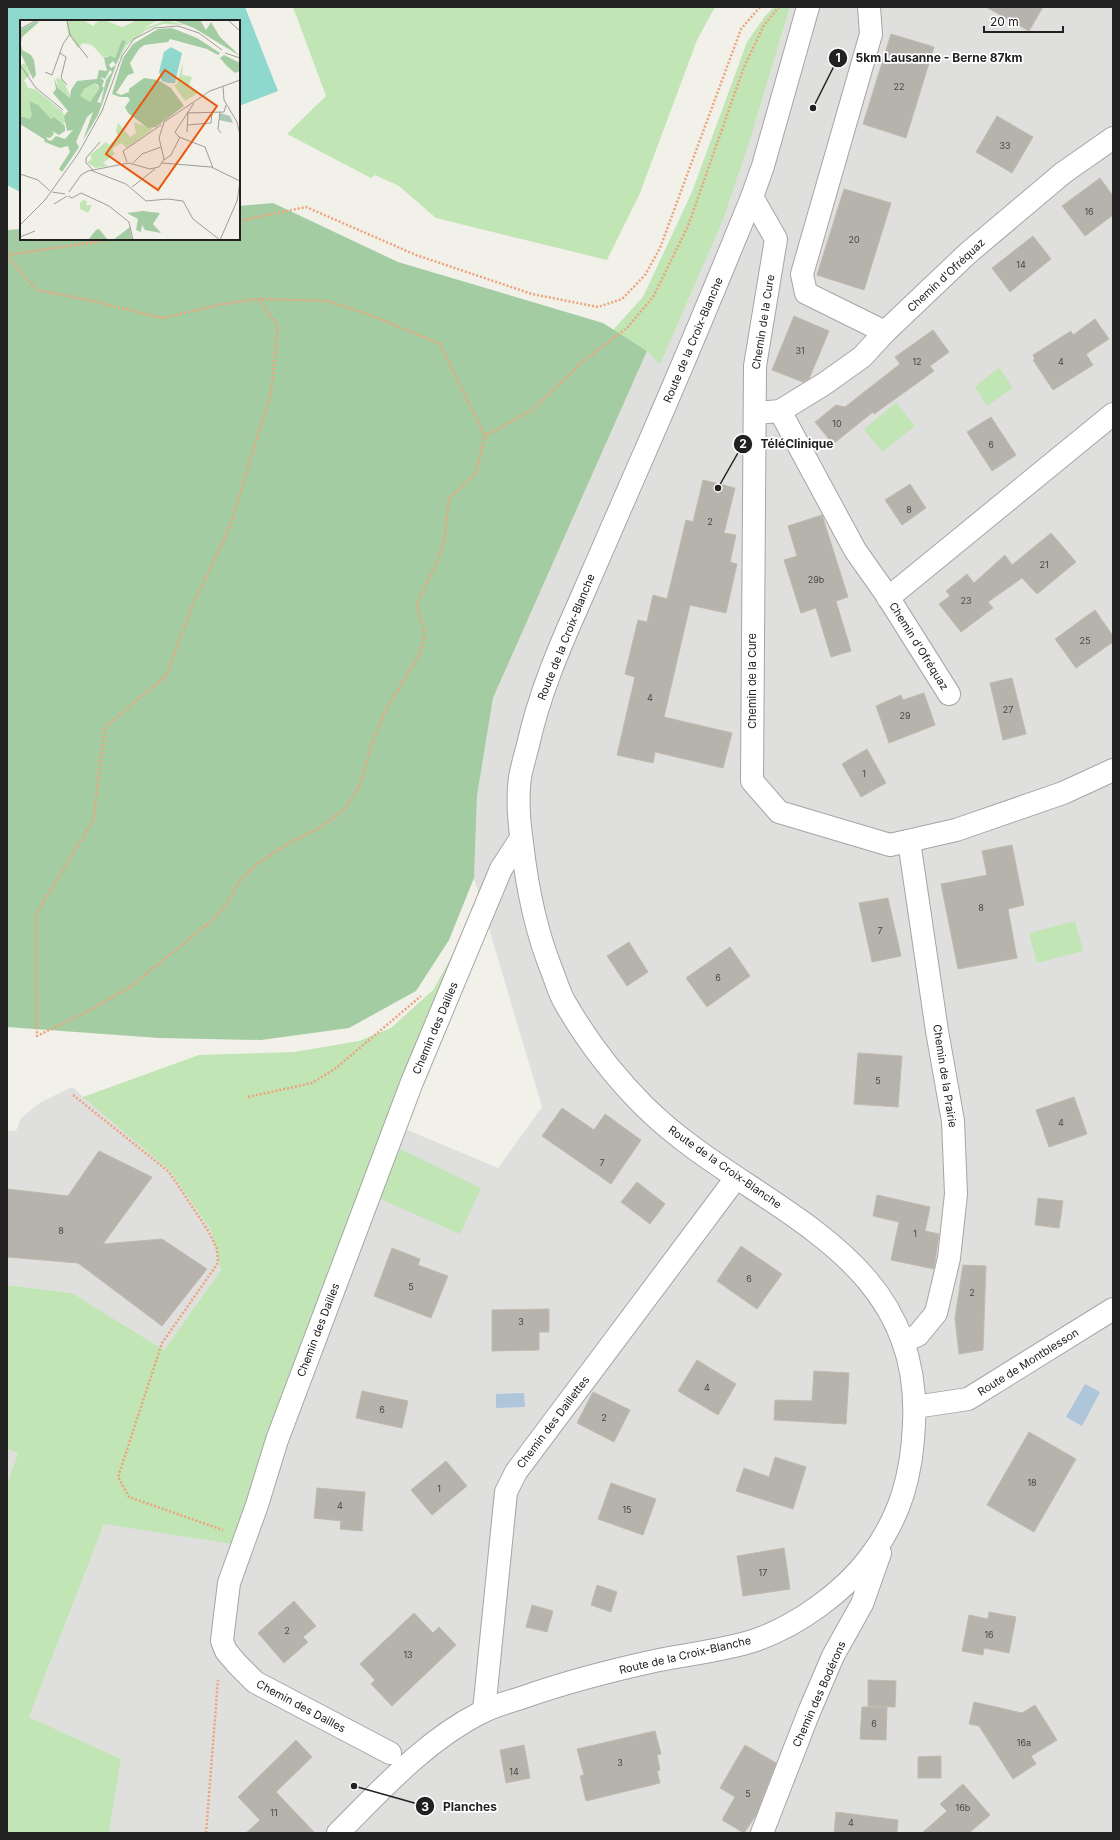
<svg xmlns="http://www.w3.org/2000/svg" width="1120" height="1840" font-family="Inter,sans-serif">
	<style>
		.residential { fill: #dfdfde }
		.grass { fill: #c1e5b4 }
		.forest { fill: #a4cca2 }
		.pitch { fill: #8fd8cd }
		.water { fill: #aec5da }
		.building { fill: #b6b3ac; stroke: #c1baac }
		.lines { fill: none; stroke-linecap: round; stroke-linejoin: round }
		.minor-casing { stroke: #a5a5a5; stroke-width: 24 }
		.path { stroke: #eea37d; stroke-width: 2.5; stroke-dasharray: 2 2; stroke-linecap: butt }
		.minor { stroke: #fff; stroke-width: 22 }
		.labels { text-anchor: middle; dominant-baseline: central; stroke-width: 3.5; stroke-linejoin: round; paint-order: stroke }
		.number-label { font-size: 9px; fill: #464644 }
		.street-label { font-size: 11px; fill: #212121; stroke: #fff }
		.inset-road { fill: none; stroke: #9e9d99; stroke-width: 1 }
		.view { fill: #e8590c; fill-opacity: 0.15; stroke: #e8590c; stroke-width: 2 }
		.inset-edge { fill: none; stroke: #212121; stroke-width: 2 }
		.leader { fill: none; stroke: #212121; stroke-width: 1.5 }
		.callout-dot { fill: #212121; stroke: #fff; stroke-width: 1.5 }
		.mark-label { font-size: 12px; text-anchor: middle; font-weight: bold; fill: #fff }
		.callout-label { font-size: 12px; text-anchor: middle; font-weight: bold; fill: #212121; stroke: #fff; stroke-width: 3.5; stroke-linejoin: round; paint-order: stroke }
	</style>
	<rect width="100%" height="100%" fill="#f1f0e9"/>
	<!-- residential -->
	<g class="residential">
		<path d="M790,7H1113V1833H109L121,1759L29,1717L104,1524L391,1123L498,1168L542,1107L474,878L477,796L493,698L647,351L660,363L723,220L750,140Z"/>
		<path d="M72,1087L170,1171L211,1230L221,1270L164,1350L72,1293L7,1285V1130L16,1131L21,1118L41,1102Z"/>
		<path d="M7,1449L18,1453L7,1485Z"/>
	</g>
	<!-- grass -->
	<g class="grass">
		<path d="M293,7H715L697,40L640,193L607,260L436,218L399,186L375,175L371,178L287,134L326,96Z"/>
		<path d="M774,7H790L750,140L723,220L660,364L647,351L613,330L643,297L692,192L747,42L765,16Z"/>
		<path d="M999,367L1013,388L987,406L975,387Z"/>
		<path d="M896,403L915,426L882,452L864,429Z"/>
		<path d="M1075,921L1083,951L1037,963L1029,933Z"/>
		<path d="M455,951L233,1544L104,1524L29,1717L121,1759L109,1833H7V1485L18,1453L7,1449V1285L72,1293L164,1350L221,1270L211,1230L170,1171L83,1097L199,1055L294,1052L359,1041L391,1028L433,990Z"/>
		<path d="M400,1149L481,1188L460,1234L378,1198Z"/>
	</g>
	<!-- forest -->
	<path class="forest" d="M273,203L398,262L603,323L647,351L493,698L477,796L474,878L449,940L416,991L349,1028L261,1040L159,1038L7,1027V232L8,230L21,229V239H239V206Z"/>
	<!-- pitch -->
	<path class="pitch" d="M7,7H245L278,91L239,106V21H21L20,192L7,185Z"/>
	<!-- water -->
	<g class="water">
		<path d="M1085,1384L1100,1392L1082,1426L1066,1417Z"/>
		<path d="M524,1393L525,1407L496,1408V1394Z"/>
	</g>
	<!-- building -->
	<g class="building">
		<path d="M986,7H1043L1029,31Z"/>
		<path d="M891,34L934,47L906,138L863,124Z"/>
		<path d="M997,116L1033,137L1012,173L976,152Z"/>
		<path d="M1100,178L1113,196V215L1085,236L1062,206Z"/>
		<path d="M844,189L891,203L864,290L817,275Z"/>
		<path d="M1033,236L1051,259L1010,292L992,268Z"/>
		<path d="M794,316L829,331L809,379L803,382L772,370Z"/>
		<path d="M1095,319L1109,339L1086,354L1093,365L1053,390L1033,360L1035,359L1033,355L1071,331L1073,335Z"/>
		<path d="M933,330L949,352L930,366L934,371L874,414L873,412L833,444L815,422L836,405L845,407L900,364L895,357Z"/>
		<path d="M991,417L1016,455L992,471L967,432Z"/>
		<path d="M703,480L735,488L724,533L736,535L730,562L737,564L726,613L690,605L664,717L732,733L723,768L655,752L653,763L617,755L635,677L625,674L638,620L647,622L653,595L667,599L686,520L693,522Z"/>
		<path d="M910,484L926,508L902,525L885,500Z"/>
		<path d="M822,515L848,597L836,601L851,651L831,657L816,608L801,613L784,560L797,556L788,526Z"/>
		<path d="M1051,533L1076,562L1037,594L1022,578L988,602L993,608L961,632L939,604L950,596L946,591L967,574L974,583L1005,555L1012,565Z"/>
		<path d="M1095,610L1113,636V642L1076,668L1055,639Z"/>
		<path d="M1012,678L1026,734L1003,740L990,683Z"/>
		<path d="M924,693L935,725L889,743L876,706L901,695L903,700Z"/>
		<path d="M867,749L886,783L861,797L842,764Z"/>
		<path d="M1012,845L1024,905L1008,909L1017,958L958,969L941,884L987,875L982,851Z"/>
		<path d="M888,898L901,956L872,962L859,903Z"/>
		<path d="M629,942L648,972L627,986L607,956Z"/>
		<path d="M730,947L750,976L707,1007L686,978Z"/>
		<path d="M858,1053L902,1056L898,1107L854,1104Z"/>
		<path d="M1074,1097L1087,1134L1049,1147L1036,1110Z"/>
		<path d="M562,1108L594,1130L605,1114L641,1140L611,1184L542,1136Z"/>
		<path d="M99,1151L152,1177L103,1244L162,1239L207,1269L162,1326L78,1263L7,1257V1189L68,1196Z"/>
		<path d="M637,1182L665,1204L650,1224L621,1202Z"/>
		<path d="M877,1195L930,1207L925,1231L939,1234L934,1269L891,1260L899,1222L873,1216Z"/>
		<path d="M1038,1198L1063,1201L1059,1228L1035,1225Z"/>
		<path d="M741,1246L782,1274L757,1309L717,1281Z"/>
		<path d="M392,1248L420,1259L418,1265L448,1276L431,1318L374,1296Z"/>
		<path d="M963,1265L986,1266L983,1350L959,1354L955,1318Z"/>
		<path d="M549,1309V1332H539V1350L492,1351V1310Z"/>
		<path d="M697,1360L736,1384L718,1415L678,1391Z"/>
		<path d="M814,1371L849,1373L846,1424L774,1420L775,1400L812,1401Z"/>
		<path d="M362,1391L408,1401L402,1428L356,1418Z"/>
		<path d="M593,1392L630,1410L614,1442L577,1423Z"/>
		<path d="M1029,1432L1076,1459L1034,1532L987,1505Z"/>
		<path d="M775,1457L806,1467L793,1509L736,1491L744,1468L769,1477Z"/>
		<path d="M446,1461L467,1486L432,1515L411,1490Z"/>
		<path d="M611,1483L656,1499L643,1535L598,1519Z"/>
		<path d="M317,1488L365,1492L362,1531L340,1529L341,1521L314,1518Z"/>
		<path d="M784,1548L790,1589L743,1596L737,1556Z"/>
		<path d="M597,1585L617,1592L611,1612L591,1605Z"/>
		<path d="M294,1601L316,1626L303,1637L308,1642L284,1663L258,1633Z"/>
		<path d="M532,1605L553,1611L547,1632L526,1627Z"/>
		<path d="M989,1612L1016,1617L1009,1653L984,1648L983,1655L962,1651L969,1615L988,1619Z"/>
		<path d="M414,1613L433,1633L439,1627L456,1645L392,1706L371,1684L375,1680L360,1664Z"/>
		<path d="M868,1680L896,1681L895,1707L868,1706Z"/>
		<path d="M974,1702L1022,1713L1035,1705L1057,1740L1031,1756L1036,1764L1013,1779L979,1726L969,1724Z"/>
		<path d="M862,1707H887L886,1740L860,1739Z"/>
		<path d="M655,1731L661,1754L657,1755L660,1770L657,1771L660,1783L586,1801L580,1776L584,1775L577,1749Z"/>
		<path d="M296,1740L312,1757L276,1792L315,1833H246L260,1820L238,1797Z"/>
		<path d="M524,1745L530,1778L506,1783L500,1750Z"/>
		<path d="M745,1745L776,1763L756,1815L744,1833L722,1820L735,1797L720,1788Z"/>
		<path d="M941,1756V1778H918V1757Z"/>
		<path d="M963,1784L990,1815L969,1833H922L947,1811L940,1804Z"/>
		<path d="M836,1812L898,1820L897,1833H834Z"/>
	</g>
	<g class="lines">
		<!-- minor casing -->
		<g class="minor-casing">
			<g id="minor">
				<path d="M869,7L871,34L802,274L806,293L885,332"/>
				<path d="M752,197L776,239L755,366L752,781L779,812L890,845L956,830L1063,793L1113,770"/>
				<path d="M780,411L855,550L886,594L949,694"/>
				<path d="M755,413L780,411L824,384L862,357L885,332L967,254L1063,173L1113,138"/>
				<path d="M888,598L1113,414"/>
				<path d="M903,1342L918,1335L936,1313L949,1258L956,1194L953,1121L937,1031L909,841"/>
				<path d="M915,1407L968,1399L1113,1309"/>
				<path d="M484,1711L506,1492L516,1472L736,1178"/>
				<path d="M390,1753L255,1682L237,1664L226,1651L222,1641L223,1632L229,1583L257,1505L277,1440L412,1082L501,869L521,838"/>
				<path d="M338,1833C381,1790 425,1741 480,1713C493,1706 508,1702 521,1698C566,1682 613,1670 659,1660C690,1654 726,1650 756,1640C798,1625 844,1592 870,1557C901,1516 912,1474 914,1424C923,1244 747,1209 644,1106C614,1076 585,1038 564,1001C559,992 556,981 552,971C535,929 527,887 522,843C519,822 517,798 520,777C522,767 525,756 528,745C539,695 559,648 580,601C599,557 618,514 637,470C677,379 715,288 752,197L763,166L808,7"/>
				<path d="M762,1833L809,1712L833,1656L862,1604L880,1553"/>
			</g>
		</g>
		<!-- path -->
		<g class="path">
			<path d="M239,221L306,207L416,255L532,294L598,307L622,299L645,275L660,248L741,29L760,7"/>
			<path d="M7,255L116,239"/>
			<path d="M7,256L37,290L93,301L162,318L223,304L258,299L328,301L370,315L440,344L485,436"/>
			<path d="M258,299L278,326L271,392L229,529L192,606L166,676L105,727L93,821L36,914L37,1036L90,1010L130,987L215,918L226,905L240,880L258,863L291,842L319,828L344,810L359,787L371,746L385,711L419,655L425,634L420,617L417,603L435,567L444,543L449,499L476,473L485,436L532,410L582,362L627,328L653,297L688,226L744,67L764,25L779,7"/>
			<path d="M73,1095L169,1172L209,1232L217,1249L218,1263L162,1343L118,1477L129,1497L223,1530"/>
			<path d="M248,1097L312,1083L336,1068L421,996"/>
			<path d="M206,1833L218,1680"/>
		</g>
		<!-- minor -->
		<use href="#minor" class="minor"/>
	</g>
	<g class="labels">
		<!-- number labels -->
		<g class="number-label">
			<text x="899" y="86">22</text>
			<text x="1005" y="145">33</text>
			<text x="1089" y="211">16</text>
			<text x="854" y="239">20</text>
			<text x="1021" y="264">14</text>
			<text x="800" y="350">31</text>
			<text x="917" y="361">12</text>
			<text x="1061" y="361">4</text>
			<text x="837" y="423">10</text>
			<text x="991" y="444">6</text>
			<text x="909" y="509">8</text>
			<text x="710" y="521">2</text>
			<text x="1044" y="564">21</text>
			<text x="816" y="579">29b</text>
			<text x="966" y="600">23</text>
			<text x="1085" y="640">25</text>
			<text x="650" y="697">4</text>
			<text x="1008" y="709">27</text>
			<text x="905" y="715">29</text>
			<text x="864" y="773">1</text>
			<text x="981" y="907">8</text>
			<text x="880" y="930">7</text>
			<text x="718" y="977">6</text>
			<text x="878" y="1080">5</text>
			<text x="1061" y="1122">4</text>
			<text x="602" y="1162">7</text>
			<text x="61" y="1230">8</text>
			<text x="915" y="1233">1</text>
			<text x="749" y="1278">6</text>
			<text x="411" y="1286">5</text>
			<text x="972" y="1292">2</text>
			<text x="521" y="1321">3</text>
			<text x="707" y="1387">4</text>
			<text x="382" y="1409">6</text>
			<text x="604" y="1417">2</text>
			<text x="1032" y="1482">18</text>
			<text x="439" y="1488">1</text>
			<text x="340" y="1505">4</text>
			<text x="627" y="1509">15</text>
			<text x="763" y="1572">17</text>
			<text x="287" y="1630">2</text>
			<text x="989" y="1634">16</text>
			<text x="408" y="1654">13</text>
			<text x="874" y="1723">6</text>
			<text x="1024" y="1742">16a</text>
			<text x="620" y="1762">3</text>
			<text x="514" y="1771">14</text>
			<text x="748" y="1793">5</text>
			<text x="963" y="1807">16b</text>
			<text x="274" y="1812">11</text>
			<text x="851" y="1822">4</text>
		</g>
		<!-- street labels -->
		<g class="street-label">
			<text transform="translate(946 275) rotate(-43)">Chemin d'Ofréquaz</text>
			<text transform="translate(763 322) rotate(-81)">Chemin de la Cure</text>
			<text transform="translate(693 340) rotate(-67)">Route de la Croix-Blanche</text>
			<text transform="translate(566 637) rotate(-68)">Route de la Croix-Blanche</text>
			<text transform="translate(919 646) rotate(58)">Chemin d'Ofréquaz</text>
			<text transform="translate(752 681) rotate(-90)">Chemin de la Cure</text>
			<text transform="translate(435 1028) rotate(-67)">Chemin des Dailles</text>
			<text transform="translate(945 1076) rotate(81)">Chemin de la Prairie</text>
			<text transform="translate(725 1167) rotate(35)">Route de la Croix-Blanche</text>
			<text transform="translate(318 1330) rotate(-69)">Chemin des Dailles</text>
			<text transform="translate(1028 1362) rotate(-32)">Route de Montblesson</text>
			<text transform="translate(553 1422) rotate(-53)">Chemin des Daillettes</text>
			<text transform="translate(685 1655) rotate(-13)">Route de la Croix-Blanche</text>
			<text transform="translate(819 1694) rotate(-66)">Chemin des Bodérons</text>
			<text transform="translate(301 1706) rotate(28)">Chemin des Dailles</text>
		</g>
	</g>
	<!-- overview -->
	<g transform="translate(20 20)">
		<rect width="220" height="220" fill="#f1f0e9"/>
		<path d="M46,0H63L73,6L79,0H84L102,7L114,2L112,0H138L123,9L146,0L165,5L143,4L126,10L107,25L96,45L106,21L102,20L95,38L87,36L84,38L72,25L63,23L58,28L48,13ZM163,42L162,55L172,57L169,65L181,74L178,73L165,81L154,65L157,64ZM5,43L10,55L4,60L8,68L15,69L42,91L46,99L44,104L31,100L18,87L8,82L13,89V95L10,99L0,96V45ZM36,58L43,60L51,78L38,68ZM75,63L79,69L70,82L59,76L64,69ZM114,102L133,109L107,128L101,123L92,129L95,134L83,143L88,146L76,148L67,143L72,138L70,135L86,122L89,125L99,117L96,112L98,103L110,117L116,113ZM63,180L67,181L66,185H72L68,193L60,189V183Z" fill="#c1e5b4"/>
		<path d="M153,0H180L186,10L191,2L200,17L220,36L174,8ZM17,1L19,2L2,17L1,23L2,30L11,35L14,40L16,55L13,59L0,32V10ZM152,8L177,18L200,33L198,35L187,29L150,19L148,22L124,25L119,29L110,43L114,53L108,55L96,73L101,75L109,72V69L124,58L138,60L151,68L164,86L136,107L128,108L108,93L105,87L110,80L108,77H100L92,74L103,38L113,24L138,9ZM102,20L106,21L96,45L93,41L89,45L91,48L96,45L78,95L63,120L73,92L67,97L56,122L59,127L42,152L39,149L50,132L48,126L40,128L25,122L24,119L0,104V96L10,99L12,95L9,81L18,85L31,99L34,97L45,106V111L39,115L32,111L34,114L30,118L26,117L28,120L31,121L36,116L45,119L53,110L47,111L44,96L48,91L33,73L36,69L34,58L38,68L50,78L51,70L57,61L77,59L79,50L87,51L84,38L90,36L95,38ZM90,50L92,52L86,60L81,83L77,82L84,68L82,66L84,61L80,57L85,59ZM75,63L78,65L79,69L70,82L60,76L64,69ZM204,35L220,43V51L215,53L207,46L200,38ZM123,191L140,193L133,204L141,213L125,210L122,205L121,212L116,210L118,199L107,193ZM110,207L112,220H93ZM79,209L88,220H68L76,210Z" fill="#a4cca2" fill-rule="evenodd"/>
		<path d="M200,93L210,96L213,103L199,100Z" fill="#acc8b7"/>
		<path d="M151,27L162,33L155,63H148L142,61L139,52L144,32Z" fill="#8fd8cd"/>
		<path class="inset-road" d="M47,0L50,15L68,38M208,0L220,11M0,9L17,0M40,33L46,37L41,58L47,65M205,33L220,38M0,45L16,68L43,90M25,52L32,55L43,24L50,14M203,66L204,80L217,102L220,115M174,83L155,112L159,117L185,127L193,148M200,92L198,109L201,113M167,93L204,92L206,85M167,105L191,103L192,92M167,112L168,93M144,140L151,135L160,117M107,142L103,131L141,105M113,143L122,134L141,127M142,143L191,147L220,161M70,150L106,164L126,181L148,179L163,181L173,199L200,220M73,150L66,143V138L80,122M0,154L18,160L30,171M112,167L135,149M32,172L45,174M49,172L61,155L68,151L109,143L130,149L139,147L144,139L139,118L144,102L190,71L220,60M48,176L52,178L61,173L89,186L109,202L113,220M34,184L47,176M0,205L25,180L58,134L82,91L102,36L114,19L135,8L158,6L179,13L202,30M0,217L15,211M200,220L217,181L220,162"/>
		<path class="view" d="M145,50L197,86L138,170L86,134Z"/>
		<rect width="220" height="220" class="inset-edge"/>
	</g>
	<!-- callouts -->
	<path class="leader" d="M813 108L838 58M718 488L743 444M354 1786L425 1806"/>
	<g class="callout-dot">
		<circle cx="813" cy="108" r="4"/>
		<circle cx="718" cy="488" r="4"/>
		<circle cx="354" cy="1786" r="4"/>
		<circle cx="838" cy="58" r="10"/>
		<circle cx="743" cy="444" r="10"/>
		<circle cx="425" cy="1806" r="10"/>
	</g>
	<g class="mark-label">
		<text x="838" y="62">1</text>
		<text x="743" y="448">2</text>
		<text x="425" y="1811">3</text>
	</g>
	<g class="callout-label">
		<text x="939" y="62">5km Lausanne - Berne 87km</text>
		<text x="797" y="448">TéléClinique</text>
		<text x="470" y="1811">Planches</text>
	</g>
	<!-- border -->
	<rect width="1120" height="1840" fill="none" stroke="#212121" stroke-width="16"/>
	<!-- scale -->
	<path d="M984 26v6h79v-6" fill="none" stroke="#212121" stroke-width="2"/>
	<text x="990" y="26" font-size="12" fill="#212121" stroke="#ffffff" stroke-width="3" paint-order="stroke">20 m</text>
</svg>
